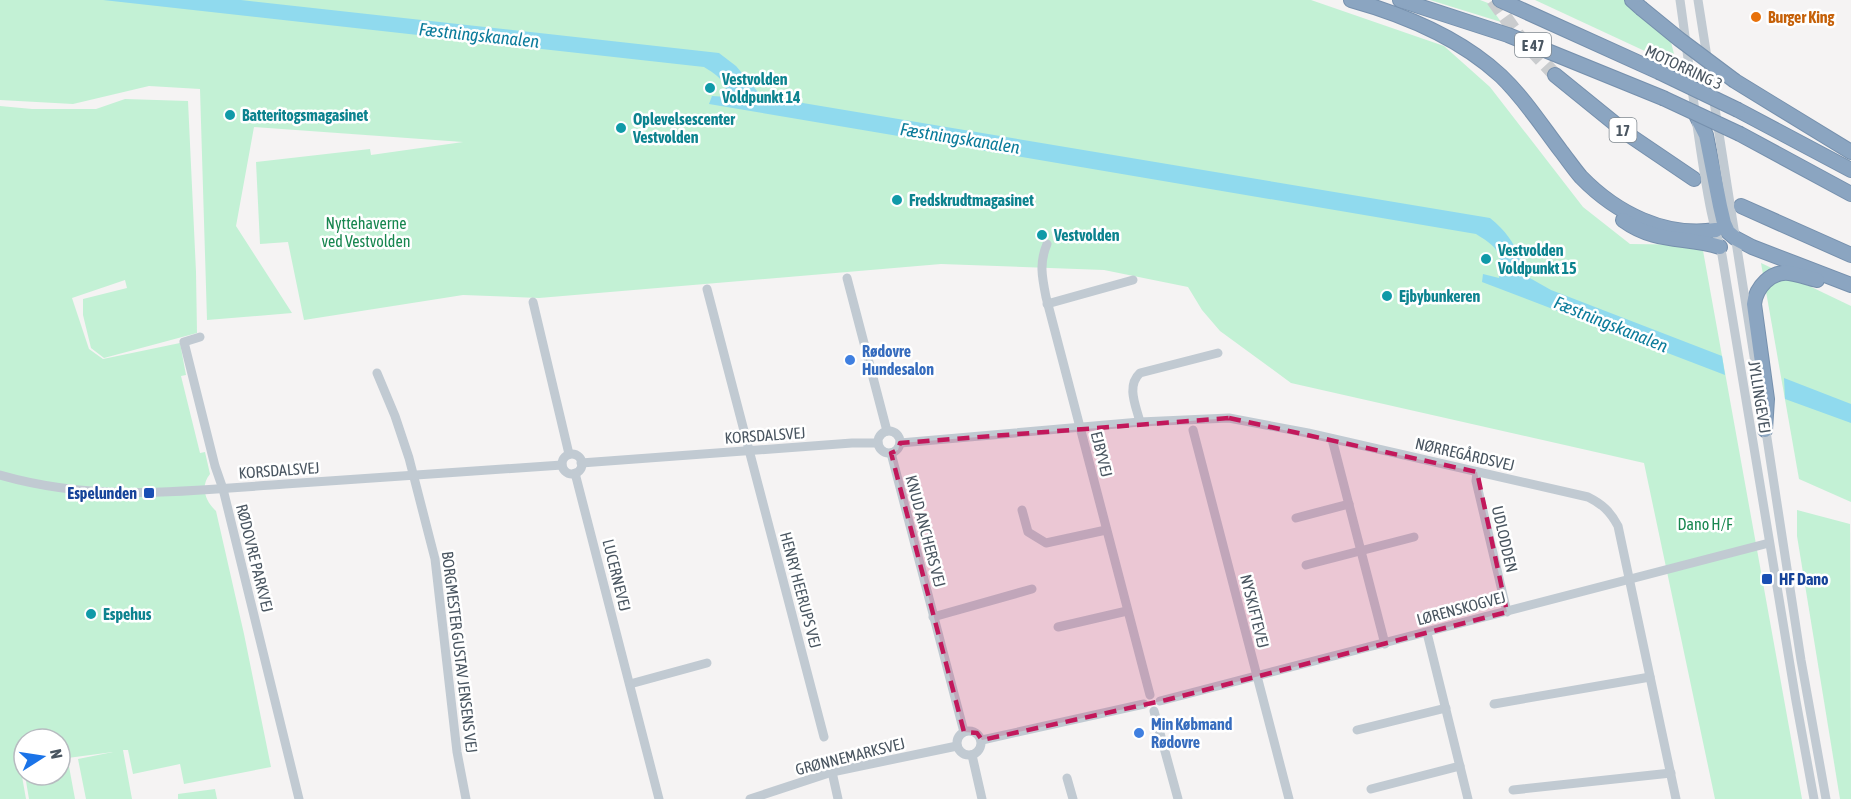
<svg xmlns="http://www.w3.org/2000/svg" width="1851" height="799" font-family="'Asap Condensed',sans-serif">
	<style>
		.green { fill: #c3f1d5 }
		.water { fill: #90daee }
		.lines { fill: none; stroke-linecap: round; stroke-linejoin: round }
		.highway-tunnel { stroke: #caccce; stroke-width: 14; stroke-dasharray: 14 7; stroke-linecap: butt }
		.highway-casing { stroke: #7690ad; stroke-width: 16 }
		.minor { stroke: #c1cad2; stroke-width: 9 }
		.highway { stroke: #8ba5c1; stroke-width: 14 }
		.highway-bridge-casing { stroke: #7690ad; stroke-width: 16; stroke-linecap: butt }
		.highway-bridge { stroke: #8ba5c1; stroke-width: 14 }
		.marked { fill: #c2185b; fill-opacity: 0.2; stroke: #c2185b; stroke-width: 4.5; stroke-dasharray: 12 8; stroke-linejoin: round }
		.food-dot { fill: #e8710a; stroke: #fff; stroke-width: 2 }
		.culture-dot { fill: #0f9aa8; stroke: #fff; stroke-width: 2 }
		.shop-dot { fill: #3f7fe0; stroke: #fff; stroke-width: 2 }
		.transit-dot { fill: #1a4fb4; stroke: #fff; stroke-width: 2 }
		.labels { text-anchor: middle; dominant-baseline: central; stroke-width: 5; stroke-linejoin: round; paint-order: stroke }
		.shield { fill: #fff; stroke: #808990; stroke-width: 1.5 }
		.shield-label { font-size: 15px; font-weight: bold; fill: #4a5661 }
		.food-label { font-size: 16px; font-weight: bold; fill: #c56008; stroke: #fff; text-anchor: start }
		.street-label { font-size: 16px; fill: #4a5661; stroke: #fff }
		.culture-label { font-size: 16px; font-weight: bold; fill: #0d838f; stroke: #fff; text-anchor: start }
		.park-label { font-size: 16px; fill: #17864f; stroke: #fff }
		.shop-label { font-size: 16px; font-weight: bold; fill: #366cbe; stroke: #fff; text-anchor: start }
		.transit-label { font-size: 16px; font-weight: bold; fill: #164399; stroke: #fff; text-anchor: end }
		.water-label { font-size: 18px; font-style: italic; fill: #0c7c9b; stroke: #fff }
	</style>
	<rect width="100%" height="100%" fill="#f5f3f3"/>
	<!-- green -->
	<g class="green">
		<path d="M0,0H1311L1444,46L1490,87L1583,207L1630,244L1702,245L1802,799H1715L1644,463L1291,383L1220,331L1202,310L1188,287L1104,270L941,264L539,298L463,295L304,320L288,242L260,244L256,162L370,149L371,155L463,142L254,127L236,226L292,313L207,320L200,89L149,86L73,104L0,100Z"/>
		<path d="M1430,0H1480L1488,3L1501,22Z"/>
		<path d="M1535,0H1624L1671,42L1677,66Z"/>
		<path d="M125,99L188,101L196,272L197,333L104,358L91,348L83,315V299L127,288L125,280L72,298L89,349L103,359L180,343L186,375L181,376L200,453L205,452L210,474C200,486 205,501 216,511L244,634L271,767L184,784L180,764L133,774L128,750H123L132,799H86L78,759L113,752L60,759V739H24V764L20,765L26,799H0V106L32,109H96Z"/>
		<path d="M1761,263L1851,306V502L1799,479Z"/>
		<path d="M1797,510L1850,524L1851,799H1840L1839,793L1797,536Z"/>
		<path d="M68,761L75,799H29L25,775H60V762Z"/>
		<path d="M215,789L217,799H178V794Z"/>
	</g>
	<!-- water -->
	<g class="water">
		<path d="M103,0H241L719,53L736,66L758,92L773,98L1490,218C1513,237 1517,250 1528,277L1551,290L1722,356L1725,375L1482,282L1483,274L1499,278C1503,252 1497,247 1476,234L709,104L712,96L728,97C726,81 717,75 704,67Z"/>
		<path d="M1784,378L1851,404V423L1785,399Z"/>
	</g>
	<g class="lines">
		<!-- highway-tunnel -->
		<path class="highway-tunnel" d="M1493,0L1517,34L1555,75"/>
		<!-- highway casing -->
		<g class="highway-casing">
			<g id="highway">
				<path d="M1351,0C1405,15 1460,38 1501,76C1524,98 1542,126 1561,151C1568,160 1574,169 1581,177C1616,213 1665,238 1716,230"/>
				<path d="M1400,0L1508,35L1663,98"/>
				<path d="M1500,0L1659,72"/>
				<path d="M1632,0L1641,8"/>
				<path d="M1555,75L1629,135L1694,179"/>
				<path d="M1735,81L1851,152"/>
				<path d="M1738,110L1851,170"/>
				<path d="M1697,117L1706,135L1720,206L1724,223L1728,232L1735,238L1752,247L1851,285"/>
				<path d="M1740,134L1851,194"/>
				<path d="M1741,206L1851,255"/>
				<path d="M1623,220C1656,244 1685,236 1720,247"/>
				<path d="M1765,430L1767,399L1754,304C1756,287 1771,271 1789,273C1798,274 1808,278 1817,280"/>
			</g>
		</g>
		<!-- minor -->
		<g class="minor">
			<path d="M1680,0C1690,69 1697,138 1710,206C1713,222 1718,239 1722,255L1796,701L1814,799"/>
			<path d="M1698,0L1759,388"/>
			<path d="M1047,244C1039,263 1042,277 1046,297L1150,695"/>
			<path d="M847,278L887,431"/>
			<path d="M707,289L824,737"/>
			<path d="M533,302L569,454"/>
			<path d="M1047,304L1133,280"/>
			<path d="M200,337L184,342L215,466L223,489L299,799"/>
			<path d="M377,373L395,416L409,458L435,559L457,752L466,799"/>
			<path d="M1140,422C1136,406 1126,386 1140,373L1218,353"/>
			<path d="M1765,425L1801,660L1826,799"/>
			<path d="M1193,430L1289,799"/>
			<circle cx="889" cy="442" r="11"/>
			<path d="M1332,439L1385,644"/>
			<path d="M900,443L1140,422L1229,418L1308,433L1588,497C1602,504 1610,511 1618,526L1676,799"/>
			<path d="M891,453L964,732"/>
			<circle cx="572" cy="464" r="10"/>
			<path d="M581,463L852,443H878"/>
			<path d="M1477,472L1476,481L1507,612"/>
			<path d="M575,473L659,799"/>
			<path d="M0,475C98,503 186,491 285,484C377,478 470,471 562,465"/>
			<path d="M1022,510L1028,532L1046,543L1106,530"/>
			<path d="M1296,518L1349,504"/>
			<path d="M1306,565L1414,537"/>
			<path d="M933,617L1032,589"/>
			<path d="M1058,627L1127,611"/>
			<path d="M1427,633L1468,799"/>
			<path d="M630,684L707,663"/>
			<path d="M1160,701L1769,543"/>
			<path d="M1494,704L1650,677"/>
			<path d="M1154,711L1178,799"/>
			<path d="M1357,730L1446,708"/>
			<circle cx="969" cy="743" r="12"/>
			<path d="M982,740L1144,704"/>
			<path d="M972,755L982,799"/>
			<path d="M832,772L838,799"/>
			<path d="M1067,778L1073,799"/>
			<path d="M1371,789L1460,766"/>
			<path d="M1513,790L1671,773"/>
			<path d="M750,799L832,772L957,746"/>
		</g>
		<!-- highway -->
		<use href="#highway" class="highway"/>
		<!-- highway-bridge casing -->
		<g class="highway-bridge-casing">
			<g id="highway-bridge">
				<path d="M1641,8L1679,39L1735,81"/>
				<path d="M1659,72L1738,110"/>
				<path d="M1663,98L1740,134"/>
			</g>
		</g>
		<!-- highway-bridge -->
		<use href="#highway-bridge" class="highway-bridge"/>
	</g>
	<!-- marked area -->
	<path class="marked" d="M1229,418L1477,472L1507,612L1166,700L982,740L977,733L964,732L891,453L898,450L900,443Z"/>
	<!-- markers -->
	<circle class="food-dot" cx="1756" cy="17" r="6"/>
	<g class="culture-dot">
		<circle cx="710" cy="88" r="6"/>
		<circle cx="230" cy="115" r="6"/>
		<circle cx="621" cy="128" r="6"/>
		<circle cx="897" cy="200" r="6"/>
		<circle cx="1042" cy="235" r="6"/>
		<circle cx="1486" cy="259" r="6"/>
		<circle cx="1387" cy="296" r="6"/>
		<circle cx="91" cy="614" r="6"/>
	</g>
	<g class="shop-dot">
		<circle cx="850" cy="360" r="6"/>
		<circle cx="1139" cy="733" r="6"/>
	</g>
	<g class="transit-dot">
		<rect x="143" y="487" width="12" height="12" rx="3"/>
		<rect x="1761" y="573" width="12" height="12" rx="3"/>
	</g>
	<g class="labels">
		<!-- shield labels -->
		<g class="shield">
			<rect x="1515" y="33" width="36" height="24" rx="4.5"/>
			<rect x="1609.5" y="118" width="27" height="24" rx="4.5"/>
		</g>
		<g class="shield-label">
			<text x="1533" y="45">E 47</text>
			<text x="1623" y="130">17</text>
		</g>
		<!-- food labels -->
		<g class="food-label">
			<text x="1768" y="17">Burger King</text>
		</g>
		<!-- street labels -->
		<g class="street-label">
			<text transform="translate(1684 67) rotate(25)">MOTORRING 3</text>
			<text transform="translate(1760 397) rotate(81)">JYLLINGEVEJ</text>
			<text transform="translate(765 435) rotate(-4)">KORSDALSVEJ</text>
			<text transform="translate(1102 454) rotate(76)">EJBYVEJ</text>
			<text transform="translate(1465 454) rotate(13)">NØRREGÅRDSVEJ</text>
			<text transform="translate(279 470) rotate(-4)">KORSDALSVEJ</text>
			<text transform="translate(926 531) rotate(75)">KNUD ANCHERS VEJ</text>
			<text transform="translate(1505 539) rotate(77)">UDLODDEN</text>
			<text transform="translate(255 558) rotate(76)">RØDOVRE PARKVEJ</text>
			<text transform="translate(617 575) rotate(76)">LUCERNEVEJ</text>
			<text transform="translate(801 590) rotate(75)">HENRY HEERUPS VEJ</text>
			<text transform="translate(1461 608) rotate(-15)">LØRENSKOGVEJ</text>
			<text transform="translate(1255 611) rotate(76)">NYSKIFTEVEJ</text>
			<text transform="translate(460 652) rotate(83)">BORGMESTER GUSTAV JENSENS VEJ</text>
			<text transform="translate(850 756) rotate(-14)">GRØNNEMARKSVEJ</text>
		</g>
		<!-- culture labels -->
		<g class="culture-label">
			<text x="722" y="79">Vestvolden<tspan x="722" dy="18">Voldpunkt 14</tspan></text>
			<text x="242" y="115">Batteritogsmagasinet</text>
			<text x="633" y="119">Oplevelsescenter<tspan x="633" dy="18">Vestvolden</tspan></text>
			<text x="909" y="200">Fredskrudtmagasinet</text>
			<text x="1054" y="235">Vestvolden</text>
			<text x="1498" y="250">Vestvolden<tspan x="1498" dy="18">Voldpunkt 15</tspan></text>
			<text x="1399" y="296">Ejbybunkeren</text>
			<text x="103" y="614">Espehus</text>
		</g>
		<!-- park labels -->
		<g class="park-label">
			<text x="366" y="223">Nyttehaverne<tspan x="366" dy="18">ved Vestvolden</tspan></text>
			<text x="1705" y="524">Dano H/F</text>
		</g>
		<!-- shop labels -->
		<g class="shop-label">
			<text x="862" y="351">Rødovre<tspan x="862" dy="18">Hundesalon</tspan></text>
			<text x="1151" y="724">Min Købmand<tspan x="1151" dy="18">Rødovre</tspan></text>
		</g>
		<!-- transit labels -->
		<g class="transit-label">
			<text x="137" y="493">Espelunden</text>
			<text x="1779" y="579" text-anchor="start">HF Dano</text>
		</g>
		<!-- water labels -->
		<g class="water-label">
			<text transform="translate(479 35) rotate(6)">Fæstningskanalen</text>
			<text transform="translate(960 138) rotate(9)">Fæstningskanalen</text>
			<text transform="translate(1611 324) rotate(22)">Fæstningskanalen</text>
		</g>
	</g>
	<!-- north arrow -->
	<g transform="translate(42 757) rotate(78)"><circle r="28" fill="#ffffff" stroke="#b7bbc0" stroke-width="1.5"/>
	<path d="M0-4.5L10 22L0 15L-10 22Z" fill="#1a73e8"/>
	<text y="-9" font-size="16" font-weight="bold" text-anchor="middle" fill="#4a5661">N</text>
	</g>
</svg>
